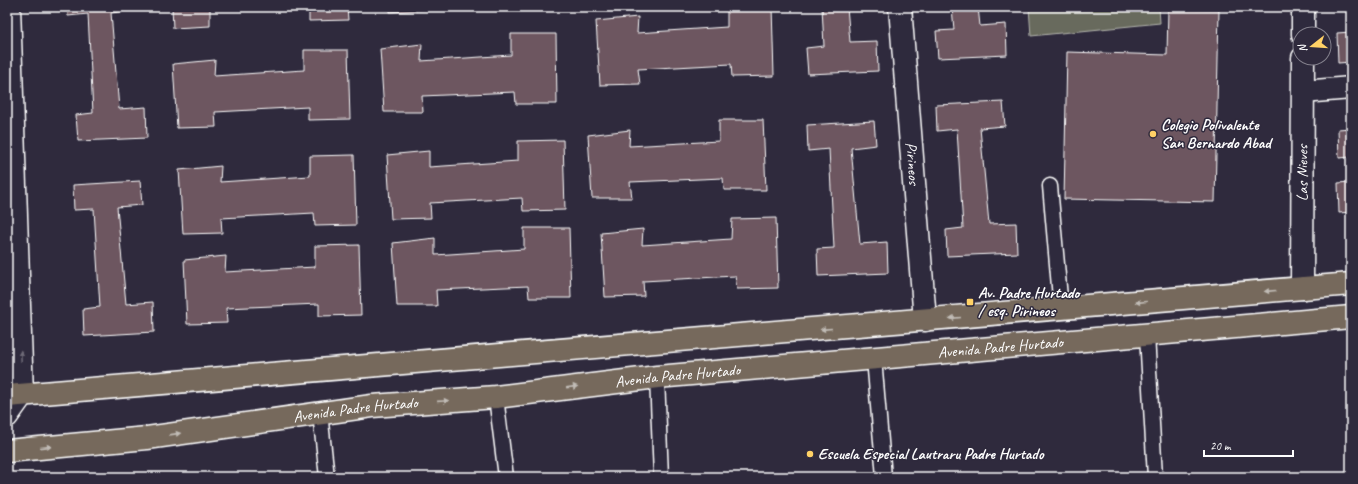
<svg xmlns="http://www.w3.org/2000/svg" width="1358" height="484" font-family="Caveat,sans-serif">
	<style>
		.green { fill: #686b5d; stroke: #b4b5ae }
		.building { fill: #6d5660; stroke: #fff }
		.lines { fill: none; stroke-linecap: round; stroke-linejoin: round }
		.service-casing { stroke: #fff; stroke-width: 17 }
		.minor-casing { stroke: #fff; stroke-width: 25 }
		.tertiary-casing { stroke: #fff; stroke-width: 25 }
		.primary-casing { stroke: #fff; stroke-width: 25 }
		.service { stroke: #2f2a3d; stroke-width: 14 }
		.minor { stroke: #2f2a3d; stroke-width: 22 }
		.tertiary { stroke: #2f2a3d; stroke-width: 22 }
		.primary { stroke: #76695c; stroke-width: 22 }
		.oneway { fill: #c1bcb6 }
		.oneway2 { fill: #6d6a77 }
		.poi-dot { fill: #ffd166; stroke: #2f2a3d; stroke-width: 1.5 }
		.labels { text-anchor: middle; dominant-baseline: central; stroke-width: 3; stroke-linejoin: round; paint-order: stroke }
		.poi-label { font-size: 16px; font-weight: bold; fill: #fff; stroke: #2f2a3d; text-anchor: start }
		.street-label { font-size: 16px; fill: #fff; stroke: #2f2a3d }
	</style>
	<rect width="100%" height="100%" fill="#2f2a3d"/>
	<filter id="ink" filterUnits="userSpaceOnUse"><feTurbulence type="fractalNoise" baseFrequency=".025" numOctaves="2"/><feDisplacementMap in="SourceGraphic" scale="8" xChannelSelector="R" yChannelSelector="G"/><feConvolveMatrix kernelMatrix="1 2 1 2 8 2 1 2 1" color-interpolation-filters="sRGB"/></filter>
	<g filter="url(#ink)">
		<!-- green -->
		<path class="green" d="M1029,7H1159L1160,23L1031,36Z"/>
		<!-- building -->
		<g class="building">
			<path d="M67,7H135V10L111,13L119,109L146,107L147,138L78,141L76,115L93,113L88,14L68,16Z"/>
			<path d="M172,7H242L210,8V26L173,28Z"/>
			<path d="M309,7H347L348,20L309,21Z"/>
			<path d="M390,7H427V10L390,12Z"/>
			<path d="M727,7H772L774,76L732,77L731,64L638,69L640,84L600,85L596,21L638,17L637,33L727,27Z"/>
			<path d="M822,7H847L850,42L877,41L878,71L808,74L806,48L824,46Z"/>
			<path d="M952,7H978L980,26L1006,24L1007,55L938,58L936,31L954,30Z"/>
			<path d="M1168,9L1219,10L1215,202L1064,199L1067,52L1167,55Z"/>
			<path d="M1351,32V62L1338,63L1337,33Z"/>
			<path d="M511,34H556L557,104H516L515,92L422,96L423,112H384L380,49L422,44L421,61L511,55Z"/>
			<path d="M304,50H348L350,119L308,120V107L215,112L216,127L177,128L173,64L215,60L214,76L304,70Z"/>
			<path d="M1003,102L1005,126L980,128L989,224L1016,223L1017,253L947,256L946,230L963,228L957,129L937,131L936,105Z"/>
			<path d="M719,120H763L766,190H724L723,178L630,182L632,198H592L588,135L630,130L629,146L719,141Z"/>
			<path d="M874,121L876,145L851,148L860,244L887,242L888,273L818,276L817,249L834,248L829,149L808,151L807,125Z"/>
			<path d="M1351,128V157L1339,158L1338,129Z"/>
			<path d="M563,140L565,210L523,211L522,198L430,203L431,218L391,219L387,155L429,151V167L518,161V141Z"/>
			<path d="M354,155L356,225L315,226L314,213L221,218L222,233L183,234L179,170L221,166L220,182L310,176V156Z"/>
			<path d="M140,181L142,205L117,207L126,304L153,302L154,332L84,336L83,309L100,307L94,209L74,210L73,185Z"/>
			<path d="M1351,182V212L1339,213L1338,183Z"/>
			<path d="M776,218L778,288L737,289L735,276L643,281L644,296L605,297L601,233L643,229L642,245L731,239L732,219Z"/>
			<path d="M524,228H569L571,298H529L528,286L436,290L437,306H397L393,243L435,238V255L524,249Z"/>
			<path d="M359,245L361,315L319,316V304L226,308L227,323L187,324L184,260L226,256L225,272L315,267V246Z"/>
		</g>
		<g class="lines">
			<!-- service casing -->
			<g class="service-casing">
				<g id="service">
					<path d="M1050,186L1061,309"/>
					<path d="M1147,335L1155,477"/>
					<path d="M874,358L884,477"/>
					<path d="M657,377L661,477"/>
					<path d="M496,397L506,477"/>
					<path d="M320,413L327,477"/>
				</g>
			</g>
			<!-- minor casing -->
			<g class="minor-casing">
				<g id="minor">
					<path id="s1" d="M900,7L925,320"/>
					<path d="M1303,34V7"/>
					<path d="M1303,92L1351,88"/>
					<path id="s2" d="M1302,288L1303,58"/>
				</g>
			</g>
			<!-- tertiary casing -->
			<g class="tertiary-casing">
				<path id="tertiary" d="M7,416L22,395L9,7"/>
			</g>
			<!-- primary casing -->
			<g class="primary-casing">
				<g id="primary">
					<path d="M7,396L1351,284"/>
					<path id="s3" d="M7,451L147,438L372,406L496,397L657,377L1351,317"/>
				</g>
			</g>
			<!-- service -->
			<use href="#service" class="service"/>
			<!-- minor -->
			<use href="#minor" class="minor"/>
			<!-- tertiary -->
			<use href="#tertiary" class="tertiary"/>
			<!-- primary -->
			<use href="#primary" class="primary"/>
		</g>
		<!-- one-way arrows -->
		<defs><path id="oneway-solid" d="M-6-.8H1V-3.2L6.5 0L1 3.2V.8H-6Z"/></defs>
		<g class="oneway">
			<use href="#oneway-solid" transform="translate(1270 291) rotate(175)"/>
			<use href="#oneway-solid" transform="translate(1141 302) rotate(175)"/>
			<use href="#oneway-solid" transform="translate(955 318) rotate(175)"/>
			<use href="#oneway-solid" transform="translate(826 329) rotate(175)"/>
			<use href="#oneway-solid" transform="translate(572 387) rotate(-7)"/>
			<use href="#oneway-solid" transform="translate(443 401) rotate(-4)"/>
			<use href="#oneway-solid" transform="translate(175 434) rotate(-8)"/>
			<use href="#oneway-solid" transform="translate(46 447) rotate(-6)"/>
		</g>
		<use class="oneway2" href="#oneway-solid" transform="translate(21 356) rotate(-92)"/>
	</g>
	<!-- markers -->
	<g class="poi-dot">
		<circle cx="1153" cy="134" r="4"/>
		<rect x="966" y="298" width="8" height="8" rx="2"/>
		<circle cx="810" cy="454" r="4"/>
	</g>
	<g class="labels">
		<!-- poi labels -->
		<g class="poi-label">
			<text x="1161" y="125">Colegio Polivalente<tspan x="1161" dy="18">San Bernardo Abad</tspan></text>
			<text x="978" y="293">Av. Padre Hurtado<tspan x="978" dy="18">/ esq. Pirineos</tspan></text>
			<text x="818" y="454">Escuela Especial Lautraru Padre Hurtado</text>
		</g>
		<!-- street labels -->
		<g class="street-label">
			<text stroke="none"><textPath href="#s1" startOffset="157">Pirineos</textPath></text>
			<text stroke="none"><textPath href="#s2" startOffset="115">Las Nieves</textPath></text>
			<text stroke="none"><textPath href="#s3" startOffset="999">Avenida Padre Hurtado</textPath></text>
			<text stroke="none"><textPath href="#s3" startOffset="675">Avenida Padre Hurtado</textPath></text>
			<text stroke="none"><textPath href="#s3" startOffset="351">Avenida Padre Hurtado</textPath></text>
		</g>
	</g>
	<!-- margin -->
	<rect width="1358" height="484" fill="none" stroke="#2f2a3d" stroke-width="24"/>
	<rect x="12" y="12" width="1334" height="460" fill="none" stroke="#fff" stroke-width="1.5" filter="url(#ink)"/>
	<!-- north arrow -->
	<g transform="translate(1312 46) rotate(253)"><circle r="19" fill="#2f2a3d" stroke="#827f8b"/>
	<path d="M0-3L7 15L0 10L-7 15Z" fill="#ffd166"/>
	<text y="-6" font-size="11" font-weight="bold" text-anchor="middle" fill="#ffffff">N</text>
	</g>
	<!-- scale -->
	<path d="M1204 450v6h89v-6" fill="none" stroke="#ffffff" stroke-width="2"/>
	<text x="1210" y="450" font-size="12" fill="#ffffff" stroke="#2f2a3d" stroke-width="3" paint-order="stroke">20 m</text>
</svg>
